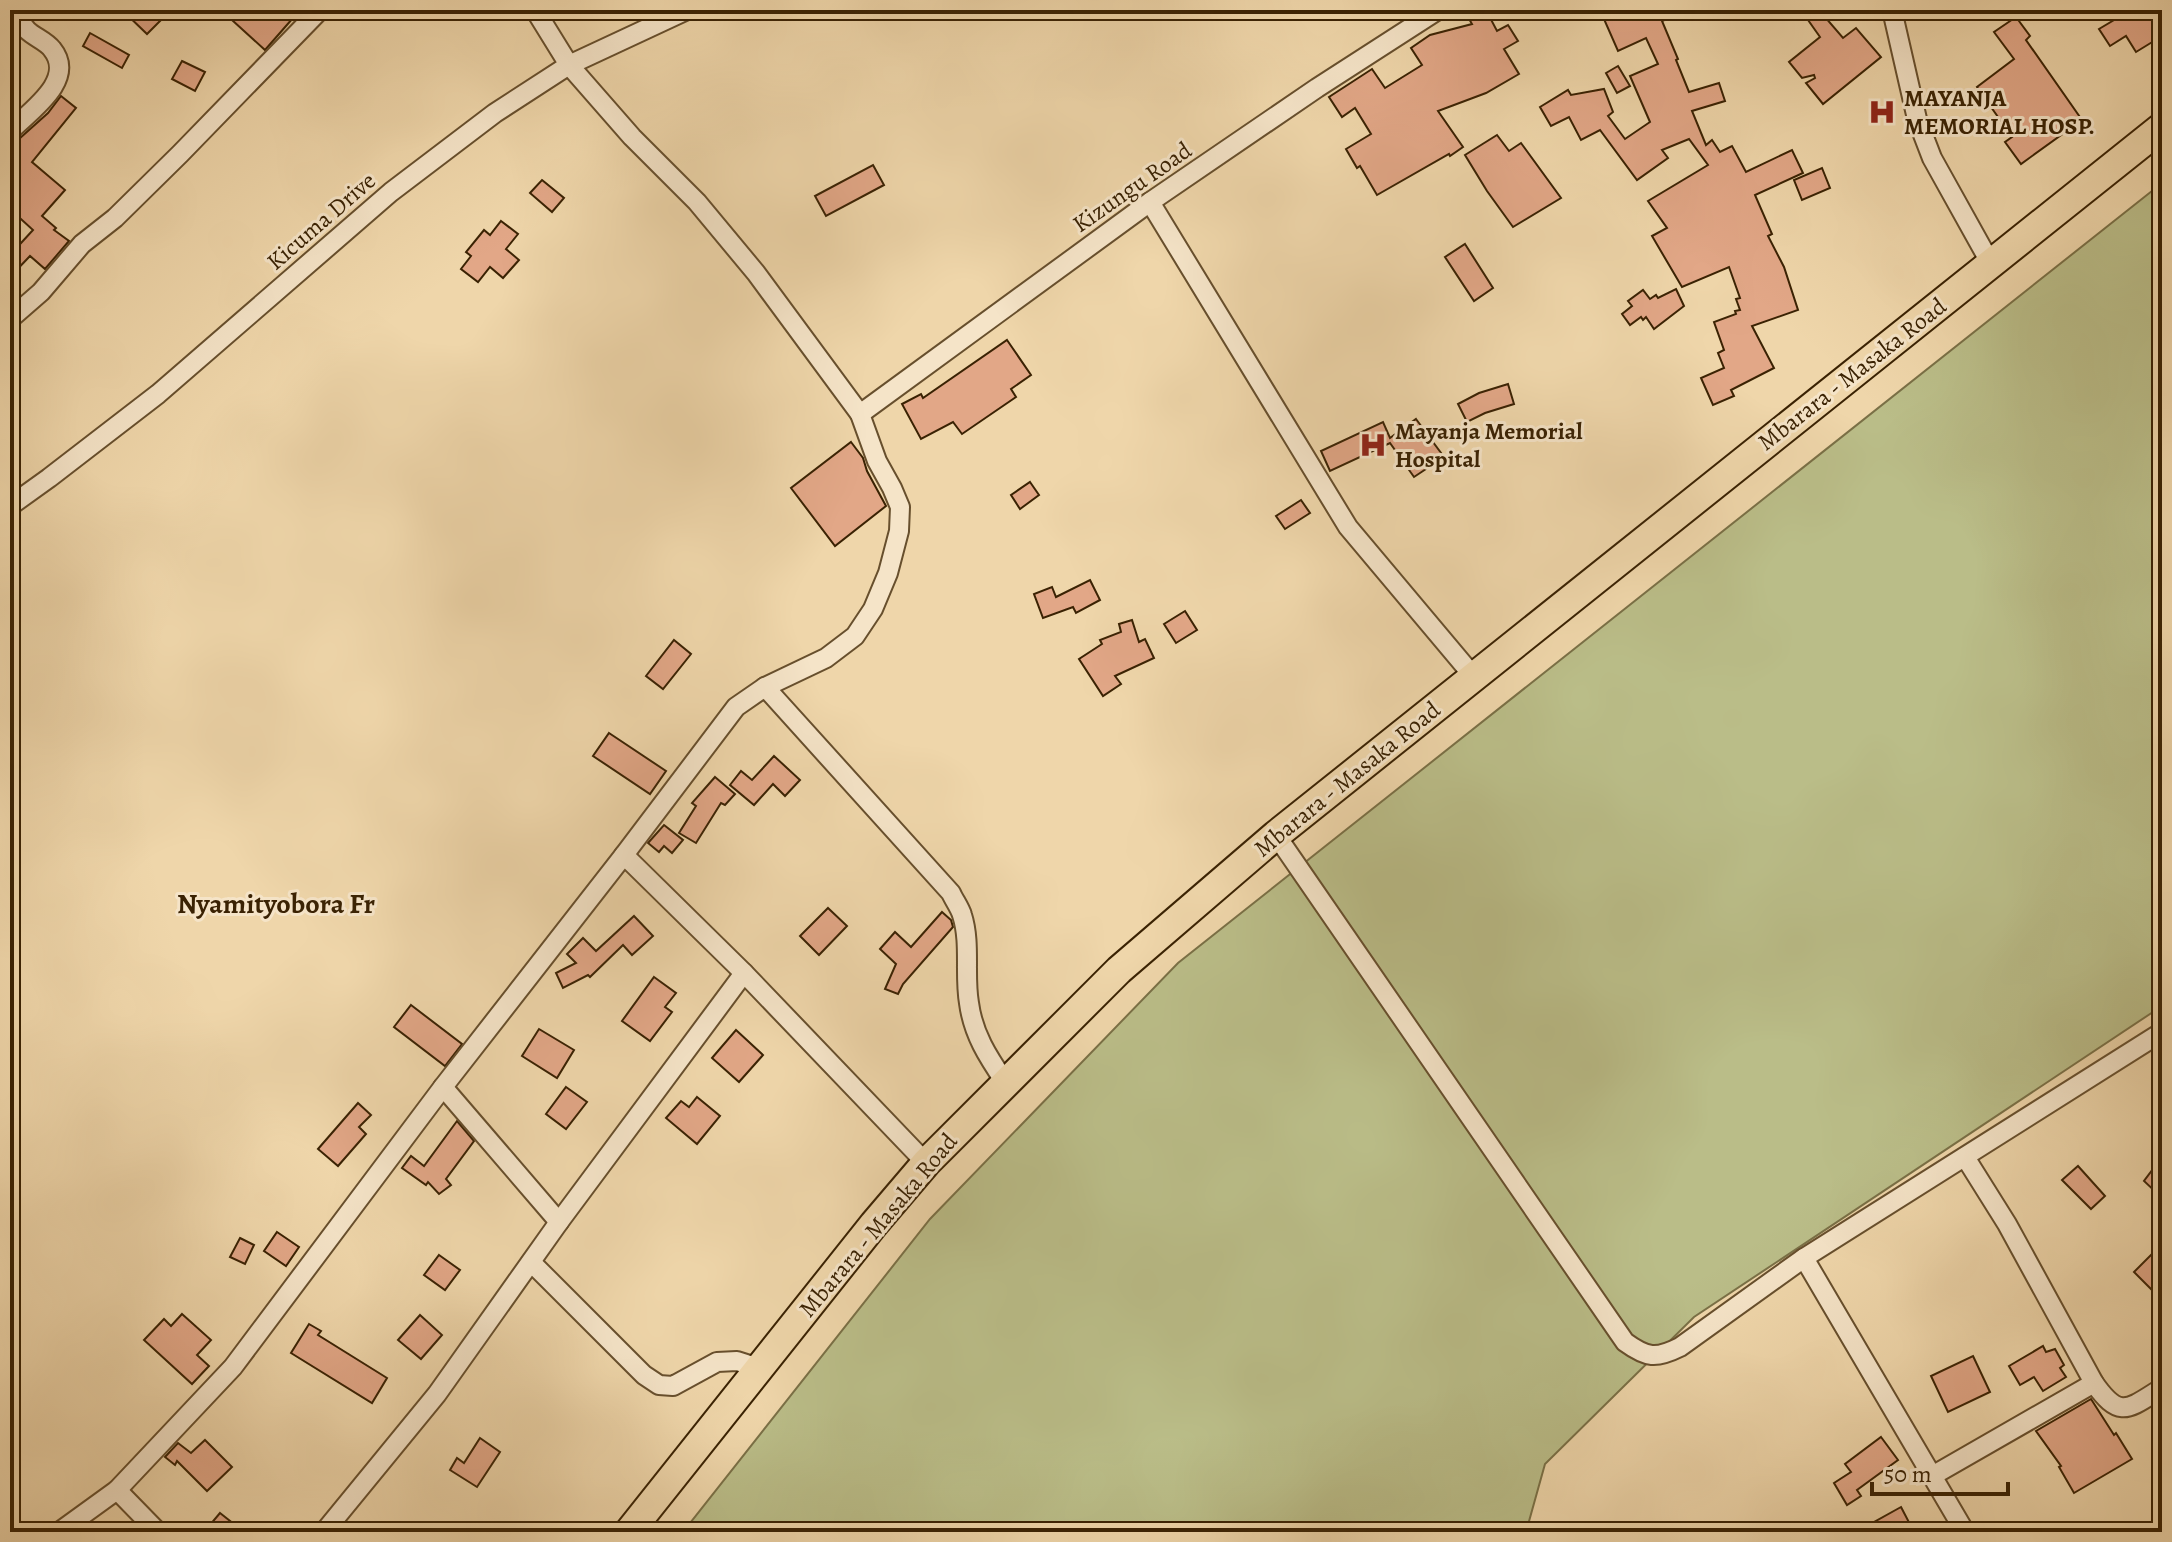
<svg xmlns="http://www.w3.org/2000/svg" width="2172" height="1542" font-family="Alegreya,serif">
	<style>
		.green { fill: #babd88; stroke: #7a7046; stroke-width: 2 }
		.building { fill: #e2a787; stroke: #3a2203; stroke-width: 2 }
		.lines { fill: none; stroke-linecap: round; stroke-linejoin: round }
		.street-casing { stroke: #674f2d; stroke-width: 22 }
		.primary-casing { stroke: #3a2203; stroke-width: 32 }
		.street { stroke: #f5e4c8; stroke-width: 18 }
		.primary { stroke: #efd6aa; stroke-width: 28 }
		.labels { text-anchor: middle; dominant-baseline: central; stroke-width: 6; stroke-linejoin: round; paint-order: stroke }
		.poi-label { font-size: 24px; font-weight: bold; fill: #3a2203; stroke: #f5e4c8; text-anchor: start }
		.street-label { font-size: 24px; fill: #3a2203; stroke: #f5e4c8 }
		.quarter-label { font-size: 28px; font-weight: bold; fill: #3a2203; stroke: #f5e4c8 }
	</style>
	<rect width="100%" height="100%" fill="#efd6aa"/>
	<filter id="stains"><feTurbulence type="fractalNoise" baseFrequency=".0025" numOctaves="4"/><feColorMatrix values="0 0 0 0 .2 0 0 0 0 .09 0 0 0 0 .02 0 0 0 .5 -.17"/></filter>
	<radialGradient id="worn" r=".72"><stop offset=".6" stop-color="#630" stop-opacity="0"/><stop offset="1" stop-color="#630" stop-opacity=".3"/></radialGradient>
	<!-- green -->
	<path class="green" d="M2162,183V1006L1694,1317L1545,1464L1526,1532H683L930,1219L1178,963Z"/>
	<!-- building -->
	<g class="building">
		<path d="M122,10H150L161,20L147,34Z"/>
		<path d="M221,10H284L293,18L265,50Z"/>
		<path d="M1464,10H1486L1497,31L1508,25L1518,41L1504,49L1519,74L1486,93L1438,111L1463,147L1450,156L1449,154L1377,195L1360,166L1357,168L1346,149L1371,134L1355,108L1342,117L1329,97L1372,69L1385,88L1422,65L1411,48L1430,35L1472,24Z"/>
		<path d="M1600,10H1687L1662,21L1678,59L1676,60L1689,92L1719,83L1725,101L1692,111L1706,145L1712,140L1720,152L1732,146L1746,172L1792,150L1803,173L1755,195L1772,234L1768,236L1784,267L1798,310L1752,326L1774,368L1731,390L1734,396L1713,405L1701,378L1724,368L1718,353L1724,350L1714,322L1736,314L1735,311L1740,310L1736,299L1740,298L1729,267L1682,287L1652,236L1667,228L1648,201L1708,165L1689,139L1662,150L1668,158L1637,180L1600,130L1581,140L1569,117L1551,126L1540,107L1568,90L1571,95L1604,89L1613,112L1608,116L1625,139L1650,122L1630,76L1658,64L1646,38L1618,51Z"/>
		<path d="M1801,10H1819L1843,38L1856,28L1881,57L1823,104L1806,83L1815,78L1814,75L1802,78L1789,62L1820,37Z"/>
		<path d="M2131,10H2140L2145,17L2157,10H2162V36L2136,52L2126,36L2110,46L2099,29Z"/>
		<path d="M2016,17L2030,36L2026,40L2082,120L2021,164L2005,142L2012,137L1977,87L2014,59L1994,32Z"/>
		<path d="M90,33L129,55L122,68L83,46Z"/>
		<path d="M182,61L205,72L195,91L172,79Z"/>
		<path d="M1618,66L1630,86L1617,93L1606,73Z"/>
		<path d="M61,96L76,108L32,162L65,190L42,216L56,228L54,230L69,241L45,269L30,256L10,277V255L33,230L10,209V150L19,139L48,113Z"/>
		<path d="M1497,135L1509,151L1521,143L1561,198L1513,227L1487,191L1465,155Z"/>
		<path d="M873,165L884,185L826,216L815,196Z"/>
		<path d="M1822,168L1830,188L1802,200L1794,180Z"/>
		<path d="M542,180L564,198L552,212L530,193Z"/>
		<path d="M501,221L518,234L506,249L519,260L503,278L490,267L478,282L461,269L471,256L466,252L484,230L490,235Z"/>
		<path d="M1465,244L1493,288L1474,301L1445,257Z"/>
		<path d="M1676,289L1684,306L1654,329L1646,317L1643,320L1641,317L1630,325L1622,314L1632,306L1628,301L1643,290L1650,299L1656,295L1658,298Z"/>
		<path d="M1007,340L1031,375L1011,389L1016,397L962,434L953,422L921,439L902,404L921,394L923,398Z"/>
		<path d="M1508,384L1514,404L1485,413L1467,422L1458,404L1479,393Z"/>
		<path d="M1416,419L1444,457L1414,477L1390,443L1330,471L1321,451L1383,422L1390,438Z"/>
		<path d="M851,442L863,458L867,471L886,506L835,546L791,488Z"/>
		<path d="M1030,482L1039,495L1020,509L1011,495Z"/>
		<path d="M1301,500L1310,513L1285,529L1276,516Z"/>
		<path d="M1090,580L1100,600L1076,613L1073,607L1043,618L1034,594L1052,587L1056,597Z"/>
		<path d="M1185,611L1197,630L1176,643L1164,624Z"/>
		<path d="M1132,620L1139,642L1145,639L1154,658L1115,676L1121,684L1103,696L1079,659L1102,644L1100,640L1121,632L1119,624Z"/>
		<path d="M674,640L691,654L663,689L646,676Z"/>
		<path d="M609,733L666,771L650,794L593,756Z"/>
		<path d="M774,756L800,780L785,796L773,784L754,805L730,785L741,771L752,780Z"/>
		<path d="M715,777L735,794L725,805L721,803L696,843L679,833L696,806L692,803Z"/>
		<path d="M664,825L683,840L672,853L664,846L659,852L648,843Z"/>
		<path d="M828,908L847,926L819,955L800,936Z"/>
		<path d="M942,912L951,920L953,927L903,984L898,994L885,989L896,964L880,949L895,932L911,947Z"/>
		<path d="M634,916L653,936L632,955L623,945L590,977L588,975L563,988L556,973L576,963L567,954L583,938L596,951Z"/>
		<path d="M654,977L676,993L665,1007L672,1012L650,1041L622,1021Z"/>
		<path d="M411,1005L462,1044L445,1066L394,1027Z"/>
		<path d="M539,1029L574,1050L557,1078L522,1056Z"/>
		<path d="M736,1030L763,1055L739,1082L712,1058Z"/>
		<path d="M566,1087L587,1102L566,1129L546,1114Z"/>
		<path d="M697,1097L720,1116L697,1144L666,1118L681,1101L689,1107Z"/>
		<path d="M358,1103L371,1115L359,1127L366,1134L338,1166L318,1149Z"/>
		<path d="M457,1121L474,1141L446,1179L451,1185L439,1194L428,1182L426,1185L402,1168L411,1156L424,1166Z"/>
		<path d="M2162,1157V1198L2144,1181Z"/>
		<path d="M2078,1166L2105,1196L2091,1209L2062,1180Z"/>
		<path d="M277,1232L299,1247L286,1266L264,1251Z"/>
		<path d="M240,1238L254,1245L245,1264L230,1257Z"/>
		<path d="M2162,1244V1280L2152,1290L2134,1272Z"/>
		<path d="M439,1255L460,1270L445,1290L424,1275Z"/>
		<path d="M182,1314L211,1340L197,1355L209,1366L192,1384L144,1340L164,1319L171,1326Z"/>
		<path d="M420,1315L442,1335L421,1359L398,1340Z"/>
		<path d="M309,1324L321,1331L318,1335L387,1378L372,1403L291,1353Z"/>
		<path d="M2043,1346L2046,1352L2055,1349L2064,1365L2060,1368L2066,1377L2043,1391L2034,1377L2020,1385L2009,1366Z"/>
		<path d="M1973,1356L1990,1392L1948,1412L1931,1376Z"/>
		<path d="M2091,1399L2114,1435L2116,1433L2132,1459L2074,1493L2059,1467L2061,1466L2036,1431Z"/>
		<path d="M1881,1437L1898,1460L1857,1490L1861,1496L1847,1505L1834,1483L1851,1472L1845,1464Z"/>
		<path d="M480,1438L500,1452L477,1487L450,1470L457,1458L464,1463Z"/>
		<path d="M205,1440L232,1467L207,1491L177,1461L175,1465L165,1457L178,1443L191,1453Z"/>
		<path d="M1901,1507L1914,1532H1856Z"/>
		<path d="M220,1513L244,1532H204Z"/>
	</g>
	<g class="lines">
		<!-- street casing -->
		<g class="street-casing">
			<g id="street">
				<path d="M1892,10L1917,119L1932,158L1991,264"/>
				<path d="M10,131C30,111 77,80 52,49C46,41 34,37 27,30C21,23 16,16 10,10"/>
				<path d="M1150,202L1348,527L1474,677"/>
				<path d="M10,319L41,292L82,244L115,218L180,154L320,10"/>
				<path d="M860,414L1150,202L1317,88L1438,10"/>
				<path d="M10,506L49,478L158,394L391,192L495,113L569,65L687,10"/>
				<path d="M765,687L951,893C954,900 960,908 962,915C971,943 964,975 969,1003C973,1034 988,1057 1005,1082"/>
				<path d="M1276,835L1625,1342C1647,1358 1656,1359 1680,1347L1804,1258L2162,1032"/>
				<path d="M624,855L744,973L926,1163"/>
				<path d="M443,1087L559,1222"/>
				<path d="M1965,1157L2007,1224L2094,1383C2120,1420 2128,1409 2162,1388"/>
				<path d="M1804,1258L1965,1532"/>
				<path d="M531,1262L644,1375L659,1385L673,1386L717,1362L737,1361L759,1368"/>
				<path d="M1932,1476L2094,1383"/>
				<path d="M117,1490L158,1532"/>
				<path d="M59,1532L117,1490L233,1367L443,1087L624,855L736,707L765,687L826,658L855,636L873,609L888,573L899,531L900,507L892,488L877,461L860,414L756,273L697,202L632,137L569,65L535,10"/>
				<path d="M324,1532L437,1394L559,1222L744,973"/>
			</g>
		</g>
		<!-- primary casing -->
		<g class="primary-casing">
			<path id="primary" d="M629,1532L874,1224L926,1163L1119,970L1276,835L2162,127"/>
		</g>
		<!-- street -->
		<use href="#street" class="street"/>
		<!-- primary -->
		<use href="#primary" class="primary"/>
	</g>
	<!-- icons -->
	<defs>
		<g id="hospital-bare" transform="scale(2.16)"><path d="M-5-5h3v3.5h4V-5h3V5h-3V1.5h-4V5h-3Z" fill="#8f2418" stroke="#f5e4c8" stroke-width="2.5" paint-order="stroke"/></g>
	</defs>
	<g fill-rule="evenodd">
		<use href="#hospital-bare" x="1882" y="112"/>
		<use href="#hospital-bare" x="1373" y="445"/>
	</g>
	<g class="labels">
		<!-- poi labels -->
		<g class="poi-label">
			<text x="1904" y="98">MAYANJA<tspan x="1904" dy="28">MEMORIAL HOSP.</tspan></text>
			<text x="1395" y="431">Mayanja Memorial<tspan x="1395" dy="28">Hospital</tspan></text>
		</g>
		<!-- street labels -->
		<g class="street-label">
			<text transform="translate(1132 187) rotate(-35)">Kizungu Road</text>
			<text transform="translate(321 221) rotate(-41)">Kicuma Drive</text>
			<text transform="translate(1852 374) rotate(-38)">Mbarara - Masaka Road</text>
			<text transform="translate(1347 779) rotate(-39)">Mbarara - Masaka Road</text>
			<text transform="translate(878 1225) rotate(-50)">Mbarara - Masaka Road</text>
		</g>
		<!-- quarter labels -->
		<g class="quarter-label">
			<text x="276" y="904">Nyamityobora Fr</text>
		</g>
	</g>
	<!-- margin -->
	<rect width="2172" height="1542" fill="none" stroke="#efd6aa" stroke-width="40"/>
	<rect x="12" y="12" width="2148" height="1518" fill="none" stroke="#3a2203" stroke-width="4"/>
	<rect x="20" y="20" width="2132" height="1502" fill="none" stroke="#3a2203" stroke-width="2"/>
	<!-- scale -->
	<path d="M1872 1482v12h136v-12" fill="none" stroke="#3a2203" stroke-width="4"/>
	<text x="1884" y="1482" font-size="24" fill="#3a2203" stroke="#f5e4c8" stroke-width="6" paint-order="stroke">50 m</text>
	<rect width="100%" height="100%" filter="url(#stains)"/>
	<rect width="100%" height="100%" fill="url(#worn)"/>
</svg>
